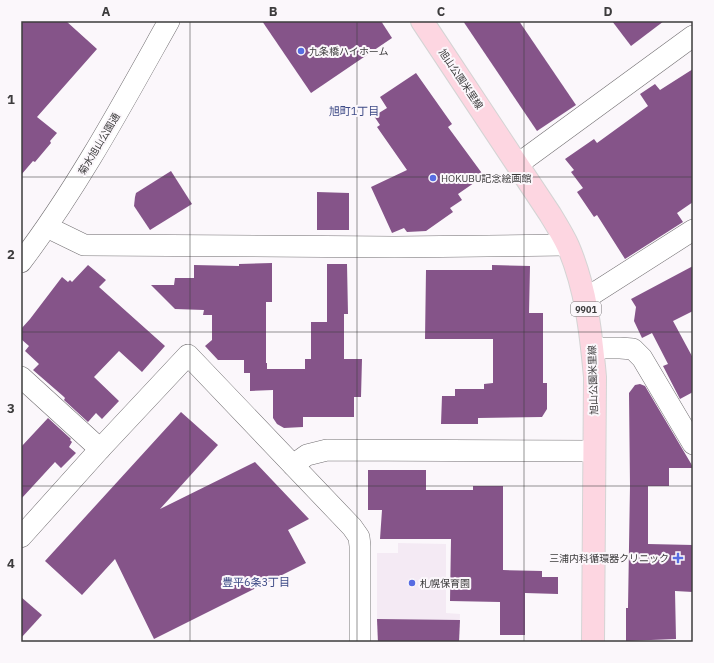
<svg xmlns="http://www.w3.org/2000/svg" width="714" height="663" font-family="'IBM Plex Sans','Noto Sans JP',sans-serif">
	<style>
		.built { fill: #f4eaf4 }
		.building { fill: #855489 }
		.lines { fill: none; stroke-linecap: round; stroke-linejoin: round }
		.minor-casing { stroke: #716e71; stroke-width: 22 }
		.major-casing { stroke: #d4d4d4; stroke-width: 24 }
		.minor { stroke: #fff; stroke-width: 21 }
		.major { stroke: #fdd6e1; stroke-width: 22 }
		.grid { fill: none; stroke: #3d3c3d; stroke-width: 1; stroke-opacity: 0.55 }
		.poi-dot { fill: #576ce2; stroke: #fbf7fb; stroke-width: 1.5 }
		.labels { text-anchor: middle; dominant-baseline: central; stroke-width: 4; stroke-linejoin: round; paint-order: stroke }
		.shield { fill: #fbf7fb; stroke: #767476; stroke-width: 1 }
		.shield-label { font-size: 9px; font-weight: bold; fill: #3d3c3d }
		.poi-label { font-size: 10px; fill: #3d3c3d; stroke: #fbf7fb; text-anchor: start }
		.street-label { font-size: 10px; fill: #3d3c3d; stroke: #fbf7fb }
		.neighbourhood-label { font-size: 11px; fill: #3d4a86; stroke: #fbf7fb }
		.neatline { fill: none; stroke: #3d3c3d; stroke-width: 1.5 }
		.grid-label { font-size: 13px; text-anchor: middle; font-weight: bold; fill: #3d3c3d }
	</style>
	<rect width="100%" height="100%" fill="#fbf7fb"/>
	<!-- built -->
	<path class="built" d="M398,543L446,544V613L460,614L459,642H377V553H398Z"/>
	<!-- building -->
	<g class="building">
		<path d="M21,21H66L97,49L37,117L57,133L50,141L51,143L35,162L33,161L21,175Z"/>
		<path d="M262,21H381L392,38L311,93Z"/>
		<path d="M463,21H519L576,105L537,131Z"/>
		<path d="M612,21H664L631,46Z"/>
		<path d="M693,69V202L677,213L683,222L625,259L597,215L594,217L577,192L583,188L571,172L574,170L565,159L594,139L597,143L648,106L640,94L655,84L660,90Z"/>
		<path d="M416,73L452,124L448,127L484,176L458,194L462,200L450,208L453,212L426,231L407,232L404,228L392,233L371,187L407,170L377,127L380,125L374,116L387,108L380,97Z"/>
		<path d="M171,171L192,204L150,230L134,206L135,197L136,193Z"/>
		<path d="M317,192L349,193V230H317Z"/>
		<path d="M272,263V302H266V363H267V369H305V359H311V322H327V264H347L348,314H344V359H362L361,397H354V417H303V427L284,428L277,424L273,418V390L250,391V373H244V360H218L205,346L212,340V315H203L204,310L175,309L151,285H174L175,278H194V265L239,266V264Z"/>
		<path d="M88,265L106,280L99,287L165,346L142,372L119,351L94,377L119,401L102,419L96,413L88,422L64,400L65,398L63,396L33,370L39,364L25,351L29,346L21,339V329L30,319L62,277L68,282L70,280L72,282Z"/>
		<path d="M492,265L530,266L529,313H543V383H547V409L542,417L478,418V424H441L442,396H455V389H484V384L493,383V339H425L426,270H492Z"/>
		<path d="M693,266V311L673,321L693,358V392L680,399L663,366L668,364L652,333L642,338L634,321L636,307L631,299Z"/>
		<path d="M640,384L645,386L693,467V468H669V486H648V544L693,545V592L675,591L676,639L626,641V608H628L630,486L629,393L635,385Z"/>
		<path d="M181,412L218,445L160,509L255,462L309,519L288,530L306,563L154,639L115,559L82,595L45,561Z"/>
		<path d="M48,418L71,439L70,440L72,442L69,447L76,453L61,468L55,462L21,499V447Z"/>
		<path d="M368,470H426V490H473V486H503V570L542,571V577H558V594L525,593V635H500V602L450,601L451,539H380L382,510H368Z"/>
		<path d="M21,597L42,615L21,638Z"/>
		<path d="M377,619L460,620L459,642H378Z"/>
	</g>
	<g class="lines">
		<!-- minor casing -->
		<g class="minor-casing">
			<g id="minor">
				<path d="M518,164L693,36"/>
				<path d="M47,227L84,245L395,247L567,245"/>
				<path d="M21,262C78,187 123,103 169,21"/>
				<path d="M585,299L693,230"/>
				<path d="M592,348H620L633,349L642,358L693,444"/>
				<path d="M21,377L100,449"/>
				<path d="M293,465L307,455L327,450L594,451"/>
				<path d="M21,537L100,449L188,355L352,527L359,537L360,546V642"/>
			</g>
		</g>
		<!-- major casing -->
		<g class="major-casing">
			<path id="major" d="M422,21L550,214C556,224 563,235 568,246C586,288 591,333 595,377L593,642"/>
		</g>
		<!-- minor -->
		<use href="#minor" class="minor"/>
		<!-- major -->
		<use href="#major" class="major"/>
	</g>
	<!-- grid -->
	<path class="grid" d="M190,21V642M357,21V642M524,21V642M21,177H693M21,332H693M21,486H693"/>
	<!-- markers -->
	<g class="poi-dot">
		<circle cx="301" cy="51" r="4"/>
		<circle cx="433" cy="178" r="4"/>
		<path d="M676 552h4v4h4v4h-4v4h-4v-4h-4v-4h4z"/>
		<circle cx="412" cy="583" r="4"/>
	</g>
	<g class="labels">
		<!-- shield labels -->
		<rect class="shield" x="571" y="302" width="30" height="14" rx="3"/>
		<g class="shield-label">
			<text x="586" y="309">9901</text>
		</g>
		<!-- poi labels -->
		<g class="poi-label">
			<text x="309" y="51">九条橋ハイホーム</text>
			<text x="441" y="178">HOKUBU記念絵画館</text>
			<text x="669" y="558" text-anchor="end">三浦内科循環器クリニック</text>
			<text x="420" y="583">札幌保育園</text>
		</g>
		<!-- street labels -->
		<g class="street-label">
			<text transform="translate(461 79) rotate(56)">旭山公園米里線</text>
			<text transform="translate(99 144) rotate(-59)">菊水旭山公園通</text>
			<text transform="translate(593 380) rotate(-92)">旭山公園米里線</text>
		</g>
		<!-- neighbourhood labels -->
		<g class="neighbourhood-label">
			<text x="354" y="111">旭町1丁目</text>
			<text x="256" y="582">豊平6条3丁目</text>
		</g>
	</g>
	<!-- border -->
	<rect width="714" height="663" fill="none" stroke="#fbf7fb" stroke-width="44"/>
	<rect x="22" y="22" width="670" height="619" class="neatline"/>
	<g class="grid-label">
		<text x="106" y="16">A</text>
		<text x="273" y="16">B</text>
		<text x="441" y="16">C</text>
		<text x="608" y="16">D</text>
		<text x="11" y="104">1</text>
		<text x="11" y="259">2</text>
		<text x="11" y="413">3</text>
		<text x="11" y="568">4</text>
	</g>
</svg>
